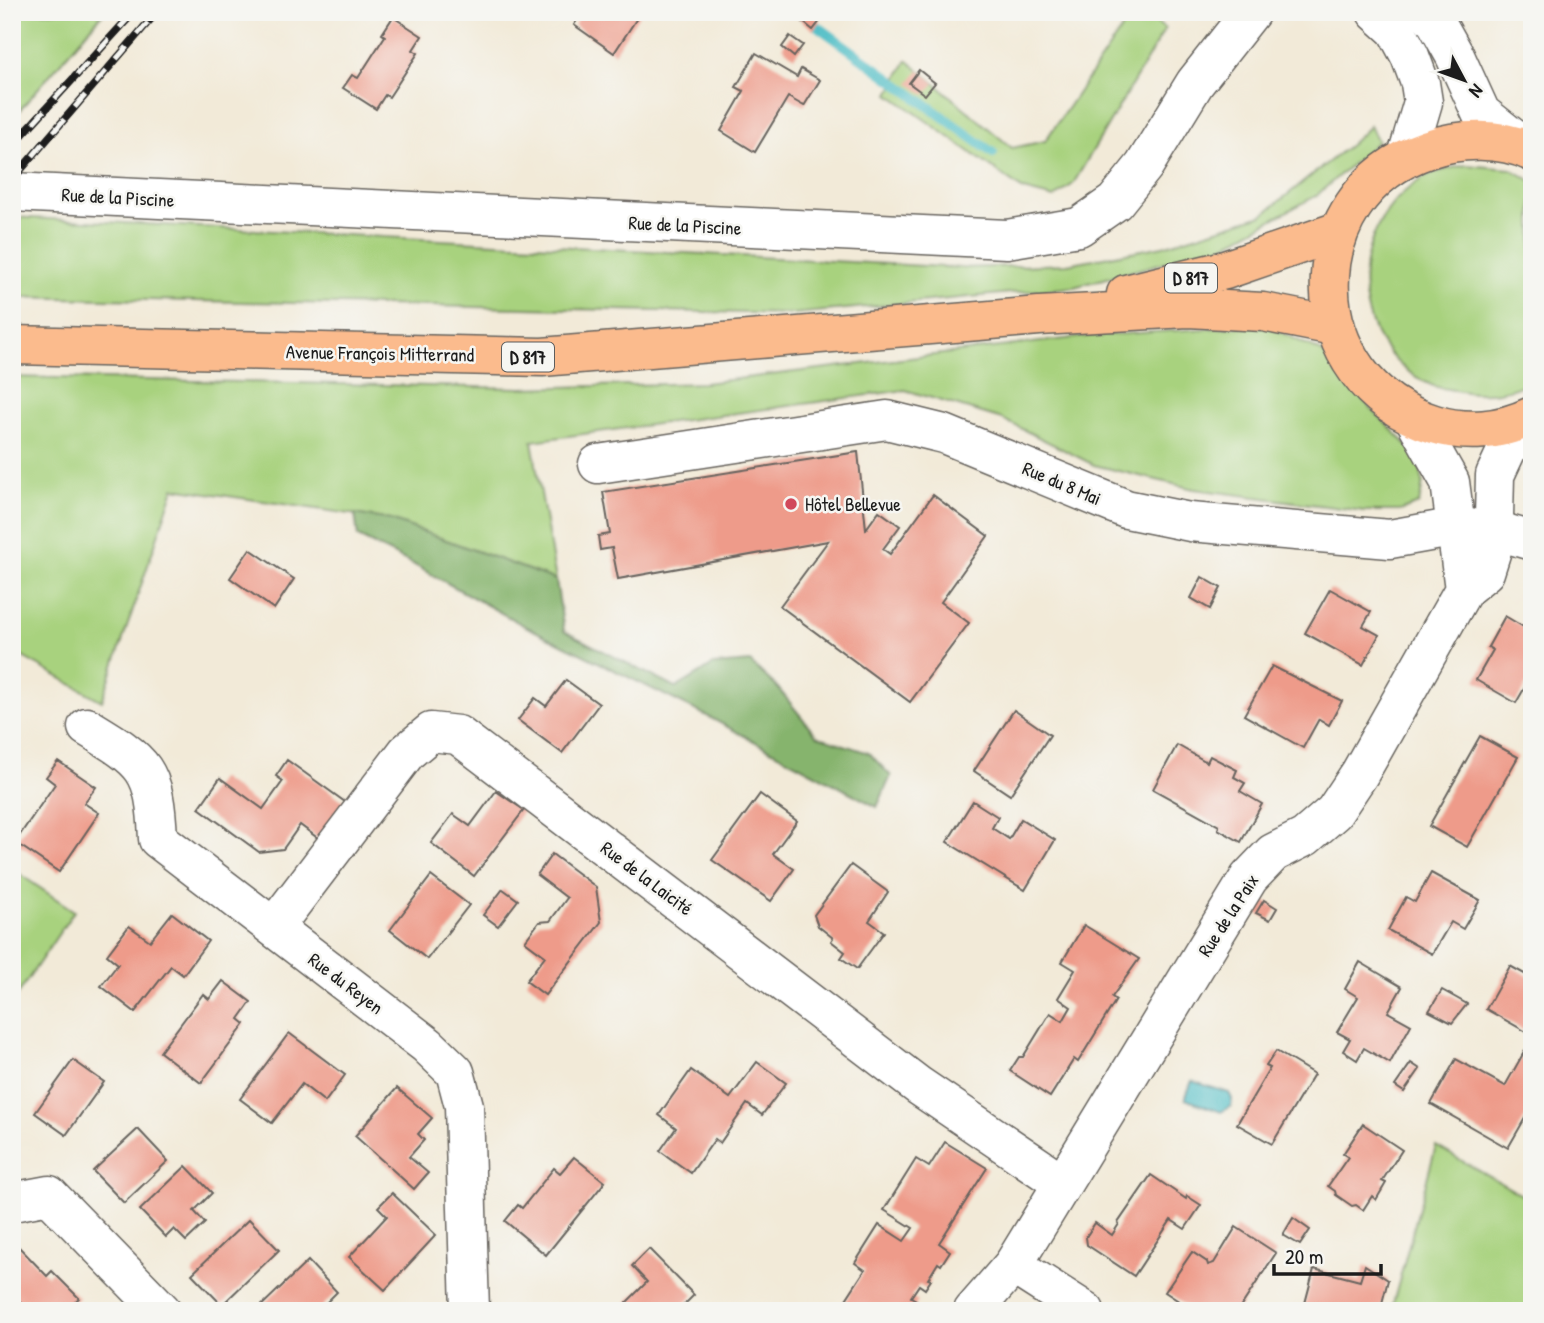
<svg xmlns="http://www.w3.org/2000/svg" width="1544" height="1323" font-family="'Patrick Hand',sans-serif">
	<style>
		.green { fill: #a8d27e; stroke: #62774d; stroke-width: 2 }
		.forest { fill: #86b46d; stroke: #516844; stroke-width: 2 }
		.water { fill: #50bec6; stroke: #366d71; stroke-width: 2 }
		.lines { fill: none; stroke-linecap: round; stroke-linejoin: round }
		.stream { stroke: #50bec6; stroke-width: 10 }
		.building { fill: #ee9b8a }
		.minor-casing { stroke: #67645e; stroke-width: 41 }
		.major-casing { stroke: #67645e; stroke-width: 41 }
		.minor { stroke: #fff; stroke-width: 38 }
		.major { stroke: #fbbb8d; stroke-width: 38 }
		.rail-casing { stroke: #1c1c1c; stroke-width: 8 }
		.rail { stroke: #f6f6f2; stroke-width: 5; stroke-dasharray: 16; stroke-linecap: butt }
		.poi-dot { fill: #d1495b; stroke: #f6f6f2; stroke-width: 2.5 }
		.labels { text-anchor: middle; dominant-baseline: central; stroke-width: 5; stroke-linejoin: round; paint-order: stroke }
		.shield { fill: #f6f6f2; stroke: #5d5d5c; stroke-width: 2 }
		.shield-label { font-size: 18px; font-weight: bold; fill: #1c1c1c }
		.street-label { font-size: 19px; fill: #1c1c1c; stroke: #f6f6f2 }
		.poi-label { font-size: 19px; fill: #1c1c1c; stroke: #f6f6f2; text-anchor: start }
	</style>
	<rect width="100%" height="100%" fill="#f6f6f2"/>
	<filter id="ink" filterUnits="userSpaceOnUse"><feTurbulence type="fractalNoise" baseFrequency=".0143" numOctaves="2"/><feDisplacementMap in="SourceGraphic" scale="14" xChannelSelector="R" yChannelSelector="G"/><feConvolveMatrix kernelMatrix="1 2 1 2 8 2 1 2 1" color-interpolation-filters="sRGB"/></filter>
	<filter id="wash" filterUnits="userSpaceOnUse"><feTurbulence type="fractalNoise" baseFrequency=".00686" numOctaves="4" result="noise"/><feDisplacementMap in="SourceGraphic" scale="28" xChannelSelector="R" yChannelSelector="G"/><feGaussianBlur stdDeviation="1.57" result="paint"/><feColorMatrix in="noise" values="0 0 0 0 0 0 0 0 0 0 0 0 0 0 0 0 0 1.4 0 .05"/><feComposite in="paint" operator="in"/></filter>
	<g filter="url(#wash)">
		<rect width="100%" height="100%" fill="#f2ead8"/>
		<!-- green -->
		<g class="green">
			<path d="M12,12H104L12,119Z"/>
			<path d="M1144,13L1165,29L1073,184L1054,198L1023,190L889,94L907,60L1012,148L1045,141L1125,24Z"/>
			<path d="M1370,126L1378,141L1316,196L1221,247L1074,287L794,314L12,297V217L963,268L1067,264L1163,246L1262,215L1351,144Z"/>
			<path d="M1466,165L1511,169L1532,181V380C1511,393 1484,396 1460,391C1451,389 1438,389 1429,384C1343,343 1344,224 1425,177C1436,171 1453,168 1466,165Z"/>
			<path d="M1266,325L1322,352L1362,399L1417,455L1423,482L1419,504L1400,511H1364L1194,489L1094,465L1002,419L905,390L532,441L556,580L391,520L174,488L102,701L12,651V377L521,388L704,383L1090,336Z"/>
			<path d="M12,869L74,911L12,1003Z"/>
			<path d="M1436,1146L1532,1201V1311H1391Z"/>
		</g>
		<!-- forest -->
		<path class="forest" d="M355,514L391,520L556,580L564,631L676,688L713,665L750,662L778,688L817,736L869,753L891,776L877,807L707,716L523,625L409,562L358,537Z"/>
		<!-- water -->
		<path class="water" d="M1192,1081L1229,1093L1232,1099L1231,1106L1221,1112L1185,1099Z"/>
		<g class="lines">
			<!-- stream -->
			<path class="stream" d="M798,12L993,153"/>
		</g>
		<g id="blocks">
			<!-- building -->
			<g class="building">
				<path d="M582,12H641L614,53L574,25Z"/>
				<path d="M799,12H810L820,21L813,30L796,16Z"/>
				<path d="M393,17L422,36L413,50L418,53L389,97L385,95L376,109L343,88L352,75L358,78L385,36L382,34Z"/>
				<path d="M790,36L803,45L794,57L782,47Z"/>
				<path d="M756,53L797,77L801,69L820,80L804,106L788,97L755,152L721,131L744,91L736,87Z"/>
				<path d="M919,70L935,83L925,95L909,83Z"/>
				<path d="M858,452L866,529L879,511L900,526L883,549L890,554L933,495L988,536L941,602L969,623L910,702L780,606L828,541L618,579L612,548L600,550L598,536L610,534L603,492Z"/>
				<path d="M250,549L294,579L274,609L230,578Z"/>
				<path d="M1202,577L1221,588L1210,609L1191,598Z"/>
				<path d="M1330,589L1371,612L1363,626L1379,635L1363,665L1305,633Z"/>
				<path d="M1505,616L1532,632V675L1516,703L1476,680L1493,650L1488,647Z"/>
				<path d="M1272,666L1342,701L1329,725L1319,719L1303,748L1244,715Z"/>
				<path d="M566,680L599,704L562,753L518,720L535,698L546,706Z"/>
				<path d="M1014,710L1050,735L1010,795L974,771Z"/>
				<path d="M1480,736L1518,757L1467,847L1429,826Z"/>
				<path d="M1177,745L1207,762L1210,756L1237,770L1234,777L1245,783L1240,791L1262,804L1241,842L1218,829L1219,826L1153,789Z"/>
				<path d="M287,760L345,802L319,839L300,825L283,849L259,852L199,808L220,778L263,809L283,781L276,776Z"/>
				<path d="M58,761L96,787L84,803L99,813L59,872L15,842L55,784L46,777Z"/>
				<path d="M496,791L524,810L474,876L431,843L453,814L470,826Z"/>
				<path d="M760,794L797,821L773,854L794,869L771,901L712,860Z"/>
				<path d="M973,801L998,817L992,828L1009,839L1021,819L1055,840L1025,890L947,842Z"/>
				<path d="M552,854L596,887L601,922L545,995L526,981L545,956L525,941L539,922L550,921L567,898L537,875Z"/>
				<path d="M851,865L888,892L869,921L884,932L857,969L841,958L845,952L831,941L833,938L818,926L814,915Z"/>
				<path d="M1431,873L1480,900L1463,929L1451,922L1432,954L1388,930L1406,897L1415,902Z"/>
				<path d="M431,876L469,905L427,959L390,930Z"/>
				<path d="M503,889L518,900L498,926L483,915Z"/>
				<path d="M1264,900L1277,908L1270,920L1256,913Z"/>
				<path d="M172,913L208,941L183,975L171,966L135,1012L101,986L118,964L107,955L129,926L150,941Z"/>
				<path d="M1084,925L1139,959L1112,997L1116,1000L1078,1062L1074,1059L1050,1097L1010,1071L1019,1057H1023L1050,1013L1063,1021L1071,1007L1058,998L1075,970L1062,962Z"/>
				<path d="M1360,962L1402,987L1388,1012L1411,1025L1390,1063L1364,1048L1357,1060L1343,1051L1350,1039L1337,1032L1358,997L1345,989Z"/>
				<path d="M1510,966L1532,978V1035L1486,1009Z"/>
				<path d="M223,981L251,1002L239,1019L245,1024L201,1083L160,1052L203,994L209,999Z"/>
				<path d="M1442,990L1467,1004L1452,1023L1429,1011Z"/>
				<path d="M289,1033L345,1075L325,1102L302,1084L272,1123L240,1099Z"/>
				<path d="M1532,1038V1106L1508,1148L1431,1104L1456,1059L1505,1086Z"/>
				<path d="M1276,1051L1314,1074L1272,1144L1237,1124L1270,1068L1266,1066Z"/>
				<path d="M73,1060L104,1082L66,1135L35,1113Z"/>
				<path d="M757,1062L786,1083L762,1115L747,1104L720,1143L715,1139L691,1173L660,1151L676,1128L659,1115L691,1070L730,1098Z"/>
				<path d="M1411,1063L1420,1069L1404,1092L1395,1086Z"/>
				<path d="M397,1088L432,1118L418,1134L424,1140L409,1157L428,1173L414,1189L355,1136Z"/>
				<path d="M1363,1124L1402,1150L1382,1181L1386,1183L1376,1200L1372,1196L1363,1210L1356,1205L1352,1206L1336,1195L1335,1191L1328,1186L1348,1157L1343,1154Z"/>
				<path d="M138,1129L168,1161L124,1203L93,1171Z"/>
				<path d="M945,1142L987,1168L939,1243L950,1251L941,1265L938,1263L928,1279L931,1280L925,1289L919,1285L911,1297L918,1301L912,1311H854L843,1304L865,1270L855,1263L879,1225L904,1241L913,1228L884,1210L916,1159L929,1167Z"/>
				<path d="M574,1157L605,1182L546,1255L505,1221L518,1205L522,1208L554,1168L560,1173Z"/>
				<path d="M186,1166L212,1193L194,1211L205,1223L186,1241L174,1229L166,1237L140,1210Z"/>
				<path d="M1151,1175L1186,1199L1187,1196L1201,1205L1185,1229L1171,1220L1134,1276L1087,1245L1086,1237L1095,1223L1112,1235L1119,1224L1118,1223Z"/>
				<path d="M392,1193L436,1235L385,1290L349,1257L387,1216L378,1207Z"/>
				<path d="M1293,1218L1310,1230L1300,1245L1283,1235Z"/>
				<path d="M249,1219L279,1250L222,1305L192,1274Z"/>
				<path d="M1236,1227L1276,1253L1238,1311H1194L1165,1292L1192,1252L1207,1262L1208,1265L1214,1263Z"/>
				<path d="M17,1245L47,1276L52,1271L79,1298L65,1311H29L12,1293V1250Z"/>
				<path d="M649,1249L694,1295L678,1311H618L647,1282L632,1266Z"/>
				<path d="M308,1261L337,1292L318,1311H256Z"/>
				<path d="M1365,1265L1388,1280L1380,1311H1303L1314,1269L1360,1281Z"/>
			</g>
		</g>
	</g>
	<g filter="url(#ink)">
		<use href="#blocks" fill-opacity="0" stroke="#67645e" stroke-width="2"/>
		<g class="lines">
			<!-- minor casing -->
			<g class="minor-casing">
				<g id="minor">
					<path d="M1376,12L1396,30L1410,56L1420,83L1423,102L1407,156"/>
					<path d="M1427,12L1436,22L1455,56L1481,113L1528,150"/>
					<path d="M12,192L1007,239L1079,227L1115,202L1144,166L1195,83L1251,12"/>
					<path d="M598,464L887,420L944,434L1126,509L1190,522L1390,539L1457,527L1498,531L1532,541"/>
					<path d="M1464,589L1485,572L1498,531L1494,517L1495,475L1510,443L1515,424"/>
					<path d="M87,727C145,762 155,768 158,839L427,1045L455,1072L464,1106L470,1311"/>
					<path d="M274,927L407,752L431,732L458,735L919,1086L1062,1183"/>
					<path d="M12,1202L49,1195L162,1311"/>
					<path d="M1013,1265L1085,1311"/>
					<path d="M973,1311L1013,1265L1249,878L1273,853L1305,837L1334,812L1360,773L1464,589L1450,482L1414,418"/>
				</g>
			</g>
			<!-- major casing -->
			<g class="major-casing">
				<g id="major">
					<path d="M1532,152C1501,137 1460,138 1428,149C1294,195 1298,382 1434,424C1466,434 1501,431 1532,416"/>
					<path d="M1126,294L1225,270L1339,231"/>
					<path d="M12,345L542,357L1039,316L1188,308L1263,312L1334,326"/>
				</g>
			</g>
			<!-- minor -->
			<use href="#minor" class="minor"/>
			<!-- major -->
			<use href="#major" class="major"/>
			<!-- rail casing -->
			<g class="rail-casing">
				<g id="rail">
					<path d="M12,146L134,12"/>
					<path d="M12,180L157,12"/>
				</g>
			</g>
			<!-- rail -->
			<use href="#rail" class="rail"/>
		</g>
	</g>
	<!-- markers -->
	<circle class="poi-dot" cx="791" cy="504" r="7"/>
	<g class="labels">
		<!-- shield labels -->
		<g class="shield">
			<rect x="1165" y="263.5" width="52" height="29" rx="5"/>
			<rect x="502" y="342.5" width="52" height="29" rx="5"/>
		</g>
		<g class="shield-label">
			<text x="1191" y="278">D 817</text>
			<text x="528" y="357">D 817</text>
		</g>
		<!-- street labels -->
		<g class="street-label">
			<text transform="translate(118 197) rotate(3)">Rue de la Piscine</text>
			<text transform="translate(685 225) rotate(3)">Rue de la Piscine</text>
			<text transform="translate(380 353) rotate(1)">Avenue François Mitterrand</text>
			<text transform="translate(1062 483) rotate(23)">Rue du 8 Mai</text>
			<text transform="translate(647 878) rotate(37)">Rue de la Laicité</text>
			<text transform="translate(1228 915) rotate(-57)">Rue de la Paix</text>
			<text transform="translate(346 983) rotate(37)">Rue du Reyen</text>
		</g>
		<!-- poi labels -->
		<g class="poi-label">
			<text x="805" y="504">Hôtel Bellevue</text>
		</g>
	</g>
	<!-- margin -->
	<rect width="1544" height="1323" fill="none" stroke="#f6f6f2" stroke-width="42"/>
	<!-- north arrow -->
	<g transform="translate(1464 80) rotate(131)" stroke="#f6f6f2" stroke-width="5" paint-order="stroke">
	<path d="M0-5L12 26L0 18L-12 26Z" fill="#1c1c1c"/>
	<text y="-10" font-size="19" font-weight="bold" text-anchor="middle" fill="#1c1c1c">N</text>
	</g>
	<!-- scale -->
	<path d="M1274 1264v10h107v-10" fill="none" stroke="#1c1c1c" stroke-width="3.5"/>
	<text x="1285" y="1264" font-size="21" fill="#1c1c1c" stroke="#f6f6f2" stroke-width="5" paint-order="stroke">20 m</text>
</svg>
